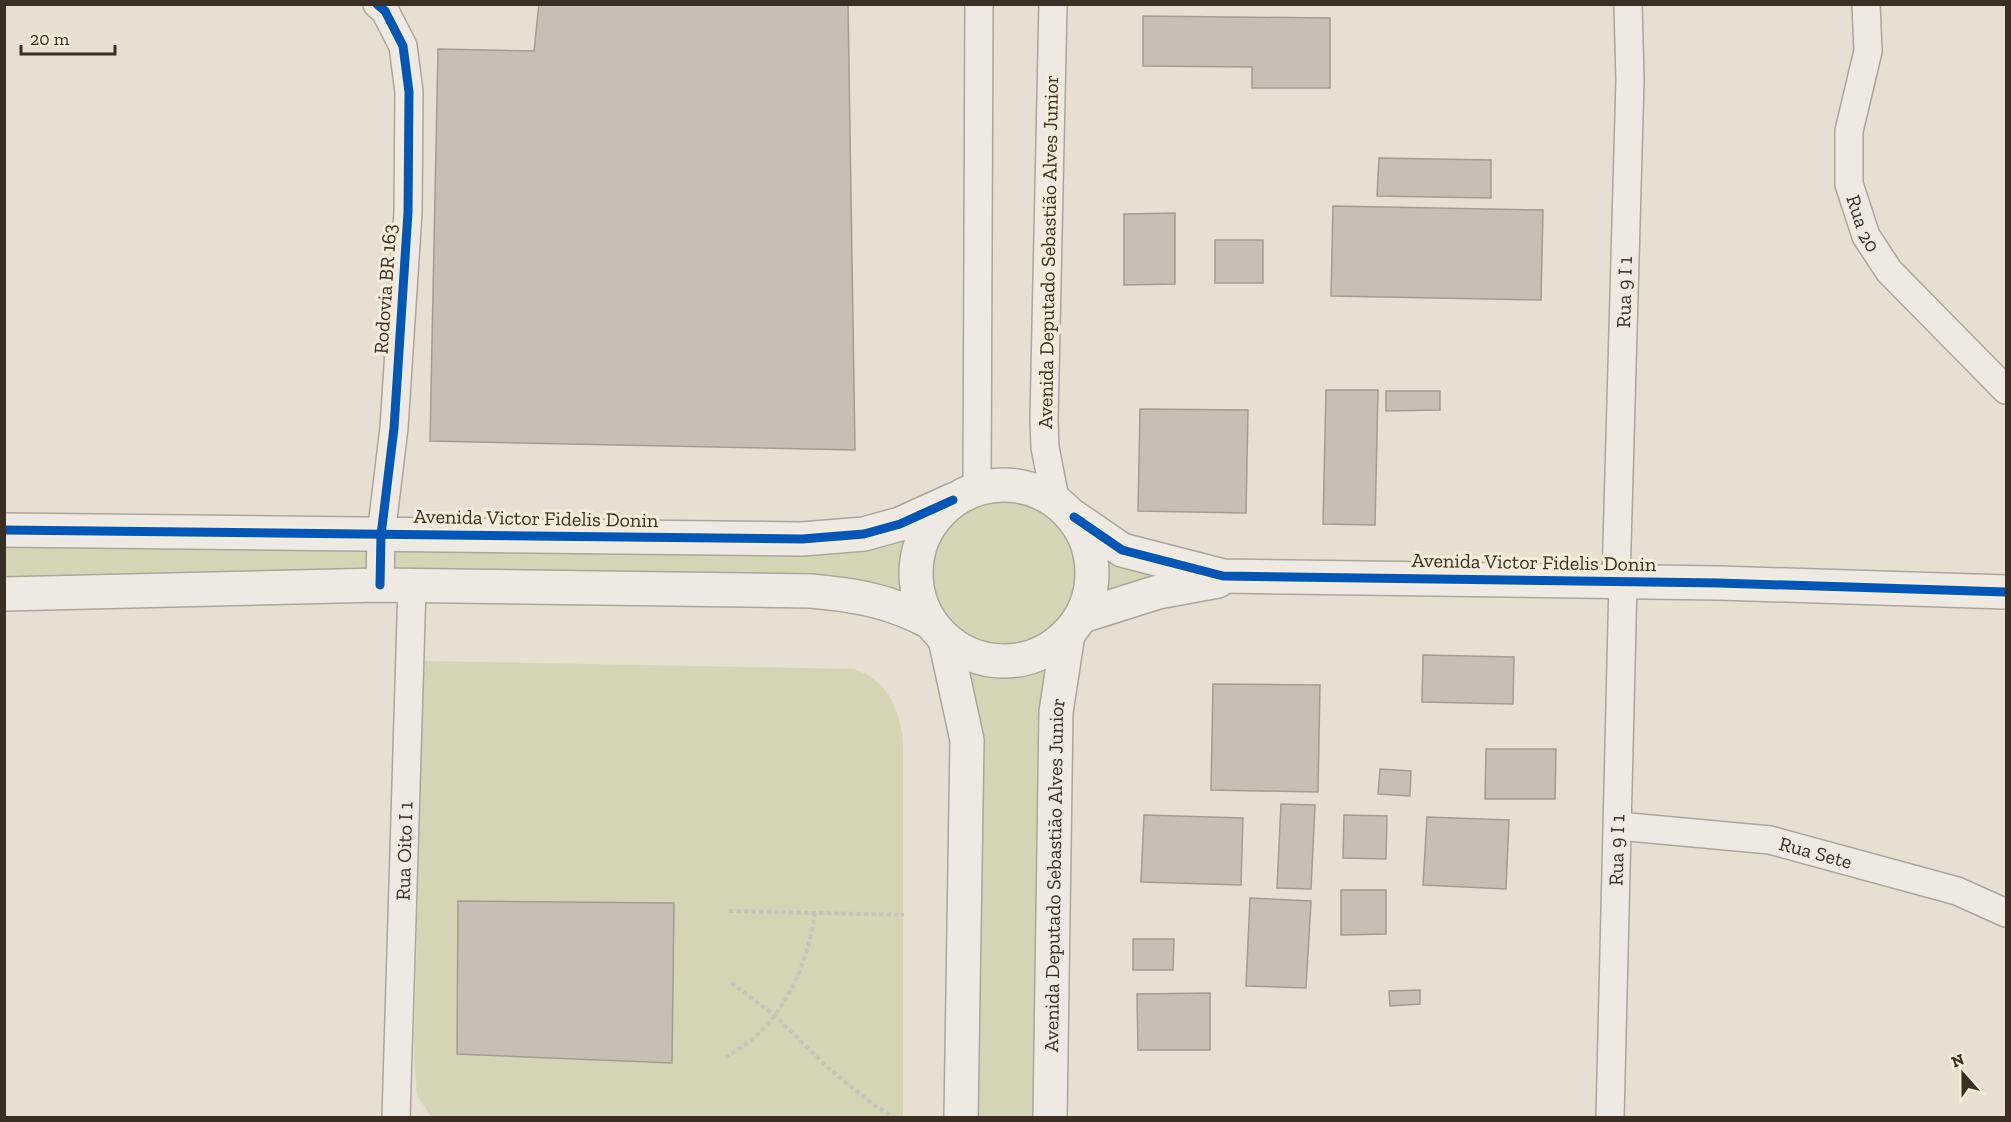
<svg xmlns="http://www.w3.org/2000/svg" width="2011" height="1122" font-family="'Zilla Slab',serif">
	<style>
		.green { fill: #d5d5b5 }
		.building { fill: #c9beb3; stroke: #a79b91; stroke-width: 1.5 }
		.lines { fill: none; stroke-linecap: round; stroke-linejoin: round }
		.minor-casing { stroke: #aca59a; stroke-width: 30 }
		.tertiary-casing { stroke: #aca59a; stroke-width: 36 }
		.path { stroke: #c7c2ba; stroke-width: 4; stroke-dasharray: 4.5 3; stroke-linecap: butt }
		.minor { stroke: #eeeae3; stroke-width: 27 }
		.tertiary { stroke: #eeeae3; stroke-width: 33 }
		.cycleway-casing { stroke: #f5edda; stroke-width: 13 }
		.cycleway { stroke: #0057b8; stroke-width: 9 }
		.labels { text-anchor: middle; dominant-baseline: central; stroke-width: 6; stroke-linejoin: round; paint-order: stroke }
		.street-label { font-size: 20px; fill: #3b2e22; stroke: #f5edda }
	</style>
	<rect width="100%" height="100%" fill="#e6dfd2"/>
	<!-- green -->
	<g class="green">
		<path d="M992,499C1048,505 1047,510 1078,555L1072,605L1059,622L1037,637L998,648L970,638L933,599L931,554L939,538L961,512Z"/>
		<path d="M919,522C908,553 900,571 913,603L388,577V543Z"/>
		<path d="M4,539L372,541L370,576L5,587Z"/>
		<path d="M1096,544L1191,577L1095,603C1104,581 1102,567 1096,544Z"/>
		<path d="M1060,647L1045,1117H971L959,660C1005,668 1019,673 1060,647Z"/>
		<path d="M423,661L854,669C888,681 898,706 903,740V1117L432,1118L417,1095L414,1056Z"/>
	</g>
	<!-- building -->
	<g class="building">
		<path d="M539,4H848L855,450L430,441L438,49L534,51Z"/>
		<path d="M1143,16L1330,18V88H1252V67L1143,66Z"/>
		<path d="M1379,158L1491,160V198L1377,196Z"/>
		<path d="M1333,206L1543,210L1541,300L1331,296Z"/>
		<path d="M1175,213V284L1124,285V214Z"/>
		<rect x="1215" y="240" width="48" height="43"/>
		<path d="M1326,390H1378L1375,525L1323,524Z"/>
		<path d="M1386,391H1440V410L1386,411Z"/>
		<path d="M1140,409L1248,410L1246,513L1138,511Z"/>
		<path d="M1423,655L1514,657L1513,704L1422,702Z"/>
		<path d="M1213,684L1320,685L1318,792L1211,790Z"/>
		<path d="M1486,749H1556L1555,799H1485Z"/>
		<path d="M1380,769L1411,771L1410,796L1378,794Z"/>
		<path d="M1281,804L1315,805L1311,889L1277,888Z"/>
		<path d="M1144,815L1243,818L1241,885L1141,882Z"/>
		<path d="M1344,815L1387,816L1386,859L1343,858Z"/>
		<path d="M1427,817L1509,820L1506,889L1423,885Z"/>
		<path d="M1341,890H1386V934L1341,935Z"/>
		<path d="M1250,898L1311,901L1306,988L1246,986Z"/>
		<path d="M458,901L674,903L672,1063L457,1054Z"/>
		<path d="M1133,939H1174L1173,970H1133Z"/>
		<path d="M1420,990V1004L1390,1006L1389,991Z"/>
		<path d="M1210,993V1050H1138L1137,994Z"/>
	</g>
	<g class="lines">
		<!-- minor casing -->
		<g class="minor-casing">
			<g id="minor">
				<path d="M377,4L385,11L403,46L409,92L408,212L394,428L381,535L380,585"/>
				<path d="M1053,4L1044,420L1045,447L1055,499"/>
				<path id="s1" d="M1866,4L1868,51L1849,131V184L1866,236L1889,271L2006,390"/>
				<path d="M977,488L979,4"/>
				<path id="s2" d="M1616,582L1630,80L1628,4"/>
				<path id="s3" d="M1618,826L1770,840L1957,891L2006,913"/>
				<path id="s4" d="M396,1118L412,586"/>
				<path id="s5" d="M1610,1118L1623,582"/>
			</g>
		</g>
		<!-- tertiary casing -->
		<g class="tertiary-casing">
			<g id="tertiary">
				<circle cx="1004" cy="573" r="88"/>
				<path d="M1074,517L1122,550L1223,576L1719,583L2006,592"/>
				<path d="M4,530L802,539L864,534L900,524L953,500"/>
				<path d="M4,594L380,585L811,591C856,595 890,601 930,622"/>
				<path d="M1082,616L1158,592L1218,581"/>
				<path d="M945,639L967,740L961,1118"/>
				<path id="s6" d="M1050,1118L1056,712L1068,634"/>
			</g>
		</g>
		<!-- path -->
		<g class="path">
			<path d="M729,911L904,915"/>
			<path d="M731,983L773,1014L828,1068L874,1105L895,1118"/>
			<path d="M725,1057C779,1030 807,970 815,913"/>
		</g>
		<!-- minor -->
		<use href="#minor" class="minor"/>
		<!-- tertiary -->
		<use href="#tertiary" class="tertiary"/>
		<!-- cycleway casing -->
		<g class="cycleway-casing">
			<g id="cycleway">
				<path d="M377,4L385,11L403,46L409,92L408,212L394,428L381,535L380,585"/>
				<path d="M1074,517L1122,550L1223,576L1719,583L2006,592"/>
				<path d="M4,530L802,539L864,534L900,524L953,500"/>
			</g>
		</g>
		<!-- cycleway -->
		<use href="#cycleway" class="cycleway"/>
	</g>
	<g class="labels">
		<!-- street labels -->
		<g class="street-label">
			<text stroke="none"><textPath href="#s1" startOffset="224">Rua 20</textPath></text>
			<text transform="translate(1048 252) rotate(-89)">Avenida Deputado Sebastião Alves Junior</text>
			<text transform="translate(385 289) rotate(-86)">Rodovia BR 163</text>
			<text stroke="none"><textPath href="#s2" startOffset="290">Rua 9 I 1</textPath></text>
			<text transform="translate(536 518) rotate(1)">Avenida Victor Fidelis Donin</text>
			<text transform="translate(1534 562) rotate(1)">Avenida Victor Fidelis Donin</text>
			<text stroke="none"><textPath href="#s5" startOffset="268">Rua 9 I 1</textPath></text>
			<text stroke="none"><textPath href="#s4" startOffset="267">Rua Oito I 1</textPath></text>
			<text stroke="none"><textPath href="#s3" startOffset="200">Rua Sete</textPath></text>
			<text stroke="none"><textPath href="#s6" startOffset="243">Avenida Deputado Sebastião Alves Junior</textPath></text>
		</g>
	</g>
	<!-- border -->
	<rect width="2011" height="1122" fill="none" stroke="#3b2e22" stroke-width="12"/>
	<!-- north arrow -->
	<g transform="translate(1963 1074) rotate(339)" stroke="#f5edda" stroke-width="4.5" paint-order="stroke">
	<path d="M0-4.5L10 22L0 15L-10 22Z" fill="#3b2e22"/>
	<text y="-9" font-size="16" font-weight="bold" text-anchor="middle" fill="#3b2e22">N</text>
	</g>
	<!-- scale -->
	<path d="M21 45v9h94v-9" fill="none" stroke="#3b2e22" stroke-width="3"/>
	<text x="30" y="45" font-size="18" fill="#3b2e22" stroke="#f5edda" stroke-width="4.5" paint-order="stroke">20 m</text>
</svg>
